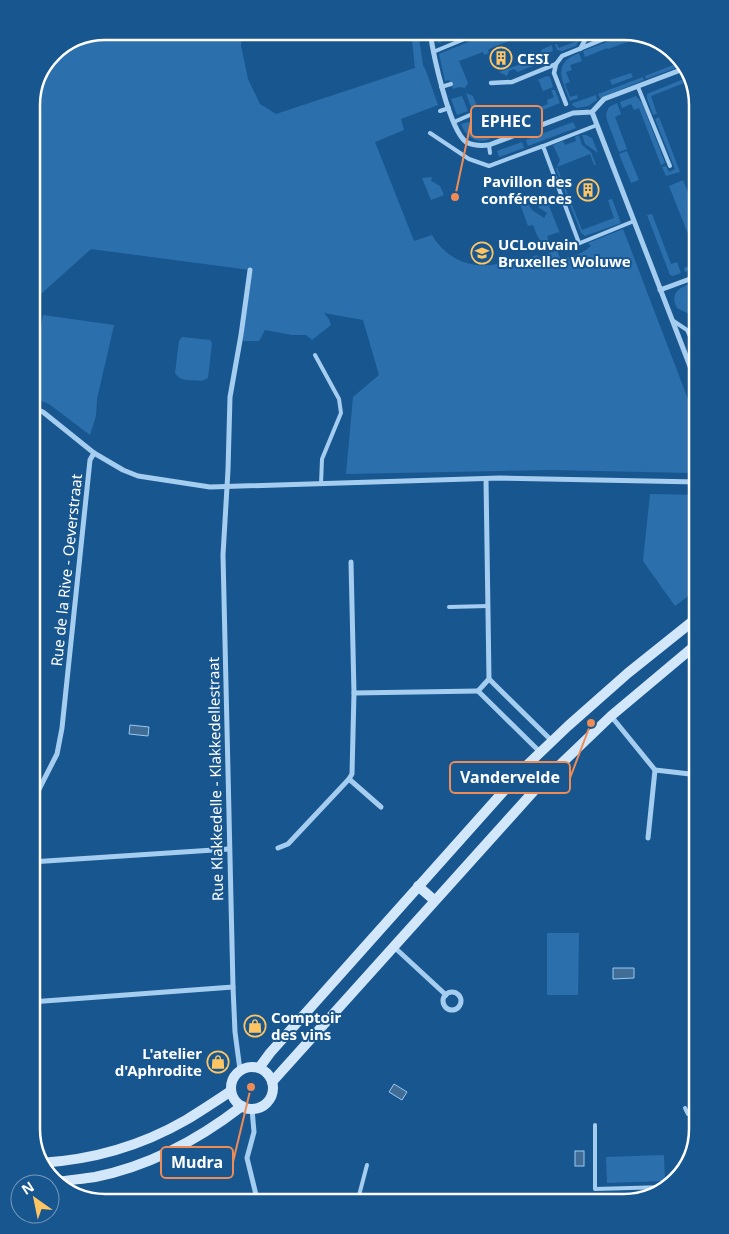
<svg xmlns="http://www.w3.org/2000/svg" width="729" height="1234" font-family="'Noto Sans',sans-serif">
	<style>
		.green { fill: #2b70ad }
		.water { fill: #406c95; stroke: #98c9f1 }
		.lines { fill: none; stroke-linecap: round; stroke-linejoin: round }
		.service { stroke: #a5cdef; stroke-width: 4 }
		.pedestrian { stroke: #a5cdef; stroke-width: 4.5 }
		.minor { stroke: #a5cdef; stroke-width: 5 }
		.secondary { stroke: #d3e7fa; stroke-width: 10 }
		.labels { text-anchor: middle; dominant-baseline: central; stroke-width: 4; stroke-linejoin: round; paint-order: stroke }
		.poi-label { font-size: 15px; font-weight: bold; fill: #fff; stroke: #18568f; text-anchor: start }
		.street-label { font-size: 15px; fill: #fff; stroke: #18568f }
		.rim { fill: none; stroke: #fff; stroke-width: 2.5 }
		.leader { fill: none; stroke: #ef8b55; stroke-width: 2 }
		.callout-dot { fill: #ef8b55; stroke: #18568f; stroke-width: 2 }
		.callout { fill: #18568f; stroke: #ef8b55; stroke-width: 2 }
		.callout-label { font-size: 16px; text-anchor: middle; font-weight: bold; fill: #fff }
	</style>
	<rect width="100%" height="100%" fill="#18568f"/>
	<!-- green -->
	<g class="green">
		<path d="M105,31H242L241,46L248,79L260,104L276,114L415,68L411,31H418L423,65L426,71L438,105L401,119L404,130L375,142L414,241L432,235C446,260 476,272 503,262L506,267L537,255L538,258L557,250L560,258C572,258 582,254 591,246L588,243L623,229L691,407L698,420V470L691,473L553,470L346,474L353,397L379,375L363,320L324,313L329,319L331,325L312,340L306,335H292L265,330L259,341H243L250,270L91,249L31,303V100L53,53Z"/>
		<path d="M440,31C449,38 458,33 468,31L439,43L436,41V38L440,37Z"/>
		<path d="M517,31L534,32L493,47L488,50L489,53L484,55L483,52L459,61L468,83L465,88L459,87L453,89L449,80L445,81L439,54L478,38L495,39Z"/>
		<path d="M577,31H583L576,46L562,51L557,50L555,44H557L559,48L577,41L576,38L579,36Z"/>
		<path d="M631,33L633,40L608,49L607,48L585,57L583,51Z"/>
		<path d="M552,45L553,51L546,54L542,62L518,72L514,69L509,71L507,76L499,72L542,56L541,50Z"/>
		<path d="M579,53L582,61L570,65L572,70L566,72L570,82L565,84L570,97L577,95L578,98L570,101C562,80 552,63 579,53Z"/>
		<path d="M681,62L684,65L646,79L645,76Z"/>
		<path d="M631,73L633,77L612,85L610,80Z"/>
		<path d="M547,76L550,77L553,87L543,91L539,81L537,80Z"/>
		<path d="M691,76L692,80L651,96L657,114L653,115L647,98V94Z"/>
		<path d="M643,77L644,80L600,98L598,94Z"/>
		<path d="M551,90H555L560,103L515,121L514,117L548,104L547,100L554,97Z"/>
		<path d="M466,93L473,96L485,128L508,119L510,123L486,132L479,129Z"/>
		<path d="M596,95L597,100L588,106L577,108L572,105L573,103Z"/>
		<path d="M462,96L468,111L457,115L451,99Z"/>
		<path d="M636,96L642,103L665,163L661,165L639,108L634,110L631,104L622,108L620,102Z"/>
		<path d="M617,103L621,114L615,117L627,149L619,152L607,120L606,114L609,107Z"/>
		<path d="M659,117L680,172L666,176L662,167L666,166L669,172L675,169L655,119Z"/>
		<path d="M472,121L476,132L491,139C477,144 466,138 461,124Z"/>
		<path d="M573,122L576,128L528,146L526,140Z"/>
		<path d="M579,135L582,145L591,152L596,165H594L590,154L557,167L582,230L614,218L608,200L612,199L621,223L585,236L581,233L556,169L560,160L553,145L563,141L565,145L576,141L575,137Z"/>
		<path d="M582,135H586L592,138L598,153L585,144Z"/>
		<path d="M522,142L524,148L499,157L497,151Z"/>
		<path d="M627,151L639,180L631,183L619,154Z"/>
		<path d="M432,177L431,181L440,186L444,195L431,200L422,178Z"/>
		<path d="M683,180L698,217V267L685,272L684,268L691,265L688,257L696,254L669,186Z"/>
		<path d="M554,197L555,202L549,206L563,241L559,232L547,236L550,245C539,245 537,234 533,225L528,226L519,201L525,199L532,210L544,218L547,213L538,207Z"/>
		<path d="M652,214L671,264L677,262L681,273L673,276L670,275L647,215Z"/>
		<path d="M698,281V286L690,289L696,302L689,314L677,308C668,290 684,286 698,281Z"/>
		<path d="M43,315L114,325L97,399L96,416L90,435L49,404L31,397V383Z"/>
		<path d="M182,337L210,340L212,343L208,378L202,381C193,380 180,382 175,373L179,341Z"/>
		<path d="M650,494L698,495V589L675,606L643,561Z"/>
		<path d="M547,933H579L578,995H547Z"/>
		<path d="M664,1155L665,1181L607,1183L606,1157Z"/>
	</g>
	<!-- water -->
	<g class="water">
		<path d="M130,725L149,727L148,736L129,734Z"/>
		<path d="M613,968H634V978L613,979Z"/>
		<path d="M394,1084L407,1092L402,1100L389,1092Z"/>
		<rect x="575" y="1151" width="9" height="15"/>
	</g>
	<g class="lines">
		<!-- service -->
		<g class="service">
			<path d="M482,32L494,35L505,31"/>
			<path d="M433,52L484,31"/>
			<path d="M441,87L451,84"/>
			<path d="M638,87L670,166"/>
			<path d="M440,111L449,108"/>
			<path d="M454,122L470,115"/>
			<path d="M430,133L469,159L489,166L543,146"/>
			<path d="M489,145L490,153"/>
			<path d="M579,243L543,146L597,125"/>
			<path d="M575,245L634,221"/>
			<path d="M672,320L687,330L698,354"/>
			<path d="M315,355L339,399L341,413L322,459L321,484"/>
			<path d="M449,607L488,606"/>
			<path d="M696,1045H698"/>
			<path d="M685,1108L688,1114L698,1113"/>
			<path d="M595,1125V1189L665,1187"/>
			<path d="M257,1196L359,1195"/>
			<path d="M357,1203L367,1165"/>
		</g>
		<!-- pedestrian -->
		<g class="pedestrian">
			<path d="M590,31L611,36L628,31"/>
			<path d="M580,49L590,31"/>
			<path d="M491,83L512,82L556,64"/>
			<path d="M566,104L554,73L556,64L562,56L611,36"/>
		</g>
		<!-- minor -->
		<g class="minor">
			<path d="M430,31C433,54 449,129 466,142C474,146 481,146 489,145L573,113L592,112L604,99L686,68"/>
			<path d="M592,112L698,387"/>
			<path d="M660,290L698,276"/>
			<path d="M31,407L43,412L94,453L123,470L138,476L210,487L500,478L698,482"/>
			<path d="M489,679L552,741"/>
			<path d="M478,691L489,679L486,479"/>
			<path d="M478,691L540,752"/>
			<path d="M354,693L478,691"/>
			<path d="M611,716L655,770L648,838"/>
			<path d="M655,770L690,774"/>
			<path d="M349,779L352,774L354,693L351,562"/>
			<path d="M31,805L57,754L62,728L90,460L94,453"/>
			<path d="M278,848L288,844L349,779L381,807"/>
			<path d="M31,862L229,849"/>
			<path d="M393,946L446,995"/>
			<circle cx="452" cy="1001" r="9"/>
			<path d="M31,1002L233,987"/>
			<path d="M240,1070L235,1032L233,987L223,555L228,470L230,397L241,335L250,270"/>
			<path d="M252,1109L254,1132L247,1158L258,1203"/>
		</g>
		<!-- secondary -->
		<g class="secondary">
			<path d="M418,886L434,900"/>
			<circle cx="252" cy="1088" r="21"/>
			<path d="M259,1068L270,1053L526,766L568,726L628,673L698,617"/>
			<path d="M272,1082L542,782L611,716L698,643"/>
			<path d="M40,1163C91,1160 141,1146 186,1120C201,1111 216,1101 231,1091"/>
			<path d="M57,1182C69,1180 82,1179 95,1177C150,1166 198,1140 242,1106"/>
		</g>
	</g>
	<!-- icons -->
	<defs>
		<g id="building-ring" transform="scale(1.125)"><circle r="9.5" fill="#18568f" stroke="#ffc563" stroke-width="1.5"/><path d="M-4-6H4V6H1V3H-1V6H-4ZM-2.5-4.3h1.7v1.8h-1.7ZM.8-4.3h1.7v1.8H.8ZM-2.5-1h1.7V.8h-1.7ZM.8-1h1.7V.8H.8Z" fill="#ffc563"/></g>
		<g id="university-ring" transform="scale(1.125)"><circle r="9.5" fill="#18568f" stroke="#ffc563" stroke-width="1.5"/><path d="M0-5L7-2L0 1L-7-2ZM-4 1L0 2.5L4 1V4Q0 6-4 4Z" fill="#ffc563"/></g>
		<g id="shop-ring" transform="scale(1.125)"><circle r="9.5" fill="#18568f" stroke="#ffc563" stroke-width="1.5"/><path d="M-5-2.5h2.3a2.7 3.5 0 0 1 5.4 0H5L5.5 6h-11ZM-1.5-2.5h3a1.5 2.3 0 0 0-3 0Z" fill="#ffc563"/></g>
	</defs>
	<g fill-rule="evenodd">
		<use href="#building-ring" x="501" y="58"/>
		<use href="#building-ring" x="588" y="190"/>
		<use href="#university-ring" x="482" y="253"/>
		<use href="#shop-ring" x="255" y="1026"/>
		<use href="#shop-ring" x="218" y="1062"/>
	</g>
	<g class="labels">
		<!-- poi labels -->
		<g class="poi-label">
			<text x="517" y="58">CESI</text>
			<text x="572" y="181" text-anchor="end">Pavillon des<tspan x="572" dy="17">conférences</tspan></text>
			<text x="498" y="244">UCLouvain<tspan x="498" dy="17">Bruxelles Woluwe</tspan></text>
			<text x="271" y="1017">Comptoir<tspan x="271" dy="17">des vins</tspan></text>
			<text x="202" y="1053" text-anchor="end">L'atelier<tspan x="202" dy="17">d'Aphrodite</tspan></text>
		</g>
		<!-- street labels -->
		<g class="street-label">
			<text transform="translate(66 570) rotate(-84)">Rue de la Rive - Oeverstraat</text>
			<text transform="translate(215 779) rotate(-91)">Rue Klakkedelle - Klakkedellestraat</text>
		</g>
	</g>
	<!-- crop -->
	<path d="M0 0H729V1234H0ZM105 40H624A65 65 0 0 1 689 105V1129A65 65 0 0 1 624 1194H105A65 65 0 0 1 40 1129V105A65 65 0 0 1 105 40Z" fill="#18568f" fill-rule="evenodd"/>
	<path class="rim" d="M105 40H624A65 65 0 0 1 689 105V1129A65 65 0 0 1 624 1194H105A65 65 0 0 1 40 1129V105A65 65 0 0 1 105 40Z"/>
	<!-- callouts -->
	<path class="leader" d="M455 197L471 122M591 723L570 778M251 1087L233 1162"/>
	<g class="callout-dot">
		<circle cx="455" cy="197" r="5"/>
		<circle cx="591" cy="723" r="5"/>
		<circle cx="251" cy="1087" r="5"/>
	</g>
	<g class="callout">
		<rect x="471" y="106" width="71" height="31" rx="5"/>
		<rect x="450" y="762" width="120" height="31" rx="5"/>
		<rect x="161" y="1147" width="72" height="31" rx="5"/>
	</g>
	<g class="callout-label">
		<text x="506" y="127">EPHEC</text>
		<text x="510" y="783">Vandervelde</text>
		<text x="197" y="1168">Mudra</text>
	</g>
	<!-- north arrow -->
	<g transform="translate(35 1199) rotate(327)"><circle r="24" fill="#18568f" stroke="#749abc"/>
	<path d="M0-4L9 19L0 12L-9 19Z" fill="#ffc563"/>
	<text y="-8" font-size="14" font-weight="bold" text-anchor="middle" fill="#ffffff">N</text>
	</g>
</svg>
